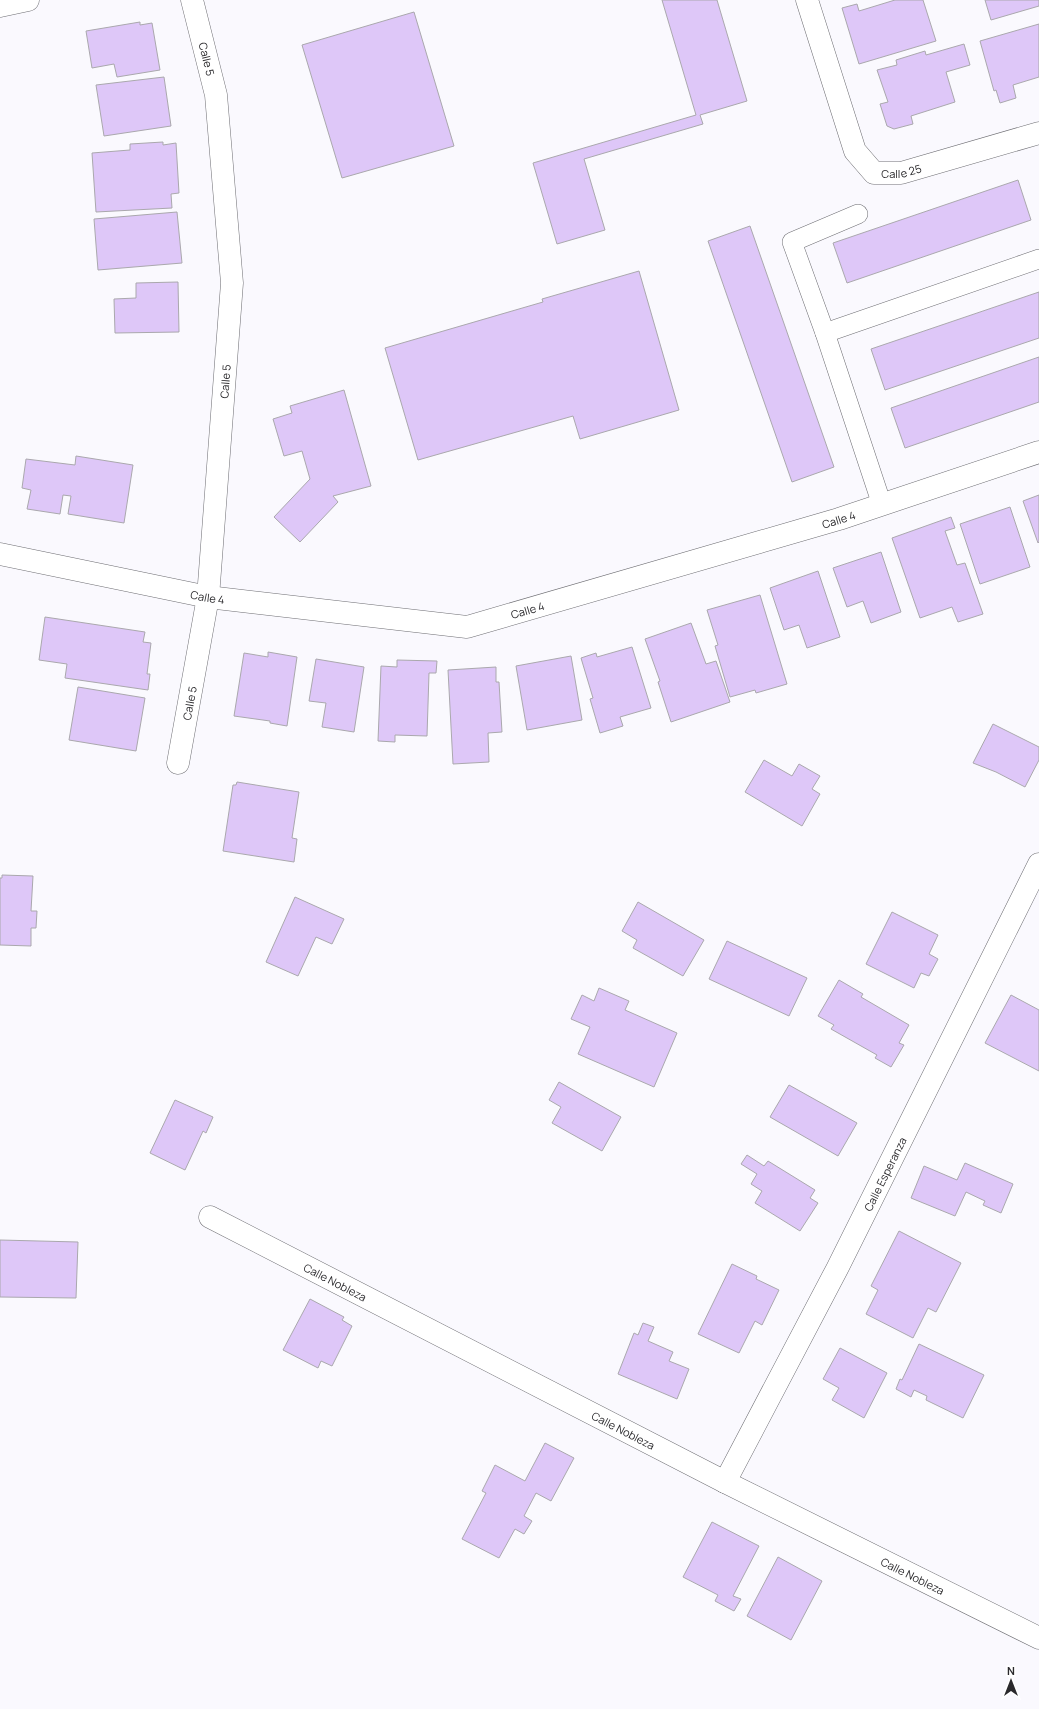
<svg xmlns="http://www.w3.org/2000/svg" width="1039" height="1709" font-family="Manrope,sans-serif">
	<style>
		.building { fill: #dec7f8; stroke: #aaa8ad }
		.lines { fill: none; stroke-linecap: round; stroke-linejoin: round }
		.lane-casing { stroke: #6e6e73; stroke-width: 20 }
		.street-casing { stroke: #6e6e73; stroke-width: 23 }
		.lane { stroke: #fff; stroke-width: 19 }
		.street { stroke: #fff; stroke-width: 22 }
		.labels { text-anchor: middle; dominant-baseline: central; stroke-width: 3; stroke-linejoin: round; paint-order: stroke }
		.street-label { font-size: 11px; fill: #2a292c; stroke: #fff }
	</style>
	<rect width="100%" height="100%" fill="#faf9fe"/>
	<!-- building -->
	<g class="building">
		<path d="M662,0H717L747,101L700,115L703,124L584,159L605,230L557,244L533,163L696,115Z"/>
		<path d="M895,0H923L936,41L859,64L842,8L857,4L859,11Z"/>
		<path d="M985,0H1039V6L991,20Z"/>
		<path d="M414,12L454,146L342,178L302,45Z"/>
		<path d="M140,22V25L152,23L160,70L117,77L114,64L92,68L86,31Z"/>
		<path d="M1039,24V77L1013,85L1016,98L1000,103L996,90L994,91L980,41Z"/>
		<path d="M964,44L970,65L946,72L955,102L911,116L913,124L894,129L887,126L880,104L888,102L877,70L897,65L896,60L925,51L926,55Z"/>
		<path d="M164,77L171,126L104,136L96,85Z"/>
		<path d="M163,142V145L176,143L179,193L171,194L172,208L96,212L92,153L130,150V144Z"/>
		<path d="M1018,180L1031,220L847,283L833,243Z"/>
		<path d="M177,212L182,263L98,270L94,219Z"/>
		<path d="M750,226L834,467L792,482L708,241Z"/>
		<path d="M639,271L679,410L580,439L573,416L418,460L385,348L543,302L542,299Z"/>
		<path d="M178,282L179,332L115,333L114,299L136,298V283Z"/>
		<path d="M1039,292V338L885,390L871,349Z"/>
		<path d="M1039,357V402L905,448L891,408Z"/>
		<path d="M344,390L371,486L333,496L338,502L300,542L274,517L310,479L302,451L284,456L273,419L292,413L290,406Z"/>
		<path d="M76,456L133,465L124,523L68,514L71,496L63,495L60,514L27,509L31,490L22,488L26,459L75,465Z"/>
		<path d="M1039,495V542L1038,543L1023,501Z"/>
		<path d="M1010,507L1030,567L980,584L960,524Z"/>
		<path d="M951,517L955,528L945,531L957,565L965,563L983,614L958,622L952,607L920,618L892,538Z"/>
		<path d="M881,552L901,612L871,623L863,601L847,607L833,568Z"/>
		<path d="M818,571L840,637L807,648L799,625L784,630L770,588Z"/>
		<path d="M760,595L787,684L756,693L755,690L730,697L715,646L718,645L707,610Z"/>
		<path d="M45,617L145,632L143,642L151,643L147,674H150L148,690L65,678L67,664L39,660Z"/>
		<path d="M691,623L706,664L716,661L730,702L671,722L658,682L660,681L645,639Z"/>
		<path d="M632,647L651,708L620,717L623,726L600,733L590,699L593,698L581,658L596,653L597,657Z"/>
		<path d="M268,652L297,657L287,726L270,723V721L234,716L244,653L268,657Z"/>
		<path d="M571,656L582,720L527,730L516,666Z"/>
		<path d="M316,659L364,667L354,732L322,727L326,703L309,701Z"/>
		<path d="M397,660L437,661L436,673H429L427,736L395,735V742L378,741L381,666L397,667Z"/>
		<path d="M496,667V682H499L502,732L488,733L489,762L453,764L448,670Z"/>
		<path d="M78,687L145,698L136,751L69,740Z"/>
		<path d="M993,724L1039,747V760L1025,787L996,772L973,763Z"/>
		<path d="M764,760L792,776L799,764L820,776L812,789L820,794L802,826L745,792Z"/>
		<path d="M237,782L299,792L292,838L297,839L294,862L223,851L233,785H236Z"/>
		<path d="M2,875L33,876L31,911H37L36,928H31V946L0,945V878H2Z"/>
		<path d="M295,897L344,919L332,944L316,937L298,976L266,962Z"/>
		<path d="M638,902L704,940L683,976L633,948L637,940L622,931Z"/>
		<path d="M892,912L938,935L929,954L938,959L929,976L921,973L914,988L866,964Z"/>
		<path d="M727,941L807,978L789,1016L709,979Z"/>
		<path d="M839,980L863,994L861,997L909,1025L899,1043L904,1045L891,1067L875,1058L877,1055L831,1029L834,1025L818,1016Z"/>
		<path d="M599,988L629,1001L625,1010L677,1033L654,1087L578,1054L590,1027L571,1019L582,995L594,1001Z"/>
		<path d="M1011,995L1039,1010V1071L985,1043Z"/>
		<path d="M559,1082L621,1117L602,1151L552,1123L561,1107L549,1100Z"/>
		<path d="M789,1085L857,1123L838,1156L770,1117Z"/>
		<path d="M175,1100L213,1117L206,1133L203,1131L185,1170L150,1153Z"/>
		<path d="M747,1155L764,1166L768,1161L815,1190L810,1198L818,1203L800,1231L755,1203L762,1191L751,1184L757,1174L741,1164Z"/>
		<path d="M965,1163L1013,1184L1001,1213L983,1205L985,1201L966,1192L955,1216L911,1198L924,1166L957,1180Z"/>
		<path d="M899,1231L961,1263L936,1312L928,1308L913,1338L866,1314L878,1290L871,1286Z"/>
		<path d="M0,1240L78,1242L76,1298L0,1297Z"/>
		<path d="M732,1264L757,1276L756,1279L779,1290L762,1325L755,1321L739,1353L698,1334Z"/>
		<path d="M310,1299L344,1317L342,1320L352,1326L332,1366L321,1361L318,1368L283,1350Z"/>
		<path d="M643,1323L654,1327L648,1341L673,1352L669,1361L689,1369L677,1399L618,1374L634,1333L638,1335Z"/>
		<path d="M919,1344L984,1375L963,1418L926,1400L927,1396L914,1390L911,1397L896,1389L900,1379L902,1380Z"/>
		<path d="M840,1348L887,1373L864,1418L832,1400L839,1388L823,1379Z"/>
		<path d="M545,1443L574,1458L551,1501L536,1493L524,1516L532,1521L524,1534L515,1529L499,1558L462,1539L486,1493L482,1491L495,1465L525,1481Z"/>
		<path d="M712,1522L759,1546L733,1596L741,1599L734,1611L715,1601L718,1595L683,1577Z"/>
		<path d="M778,1557L822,1581L791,1640L747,1616Z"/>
	</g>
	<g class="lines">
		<!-- lane casing -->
		<g class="lane-casing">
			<g id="lane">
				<path d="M858,214L792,242L825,333L882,505"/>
				<path d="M825,333L1039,259"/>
			</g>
		</g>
		<!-- street casing -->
		<g class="street-casing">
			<g id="street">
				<path id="s1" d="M807,0L855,151L874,173H901L1039,133"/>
				<path d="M0,6L28,0"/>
				<path id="s2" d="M0,554L208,597L467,627L839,519L1039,452"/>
				<path id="s3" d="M178,763L208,597L232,283L216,95L192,0"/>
				<path id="s4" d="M210,1217L725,1482L1039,1638"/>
				<path id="s5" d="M725,1482L837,1269L1039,864"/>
			</g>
		</g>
		<!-- lane -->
		<use href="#lane" class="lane"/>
		<!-- street -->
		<use href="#street" class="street"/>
	</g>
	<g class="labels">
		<!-- street labels -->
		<g class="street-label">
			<text transform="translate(207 59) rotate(76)">Calle 5</text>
			<text stroke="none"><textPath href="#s1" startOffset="215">Calle 25</textPath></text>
			<text stroke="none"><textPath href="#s3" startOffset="385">Calle 5</textPath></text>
			<text stroke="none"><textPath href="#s2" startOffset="860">Calle 4</textPath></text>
			<text stroke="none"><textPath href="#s2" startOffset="212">Calle 4</textPath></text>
			<text stroke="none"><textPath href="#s2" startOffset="536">Calle 4</textPath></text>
			<text stroke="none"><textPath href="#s3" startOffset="61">Calle 5</textPath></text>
			<text stroke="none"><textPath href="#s5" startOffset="347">Calle Esperanza</textPath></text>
			<text stroke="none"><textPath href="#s4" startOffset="141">Calle Nobleza</textPath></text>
			<text stroke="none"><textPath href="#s4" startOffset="465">Calle Nobleza</textPath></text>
			<text stroke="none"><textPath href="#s4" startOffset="789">Calle Nobleza</textPath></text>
		</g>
	</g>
	<!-- north arrow -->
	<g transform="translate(1011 1681)" stroke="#ffffff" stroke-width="3" paint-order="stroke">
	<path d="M0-3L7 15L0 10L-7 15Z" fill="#2a292c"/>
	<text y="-6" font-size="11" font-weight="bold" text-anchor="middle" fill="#2a292c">N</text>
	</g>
</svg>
